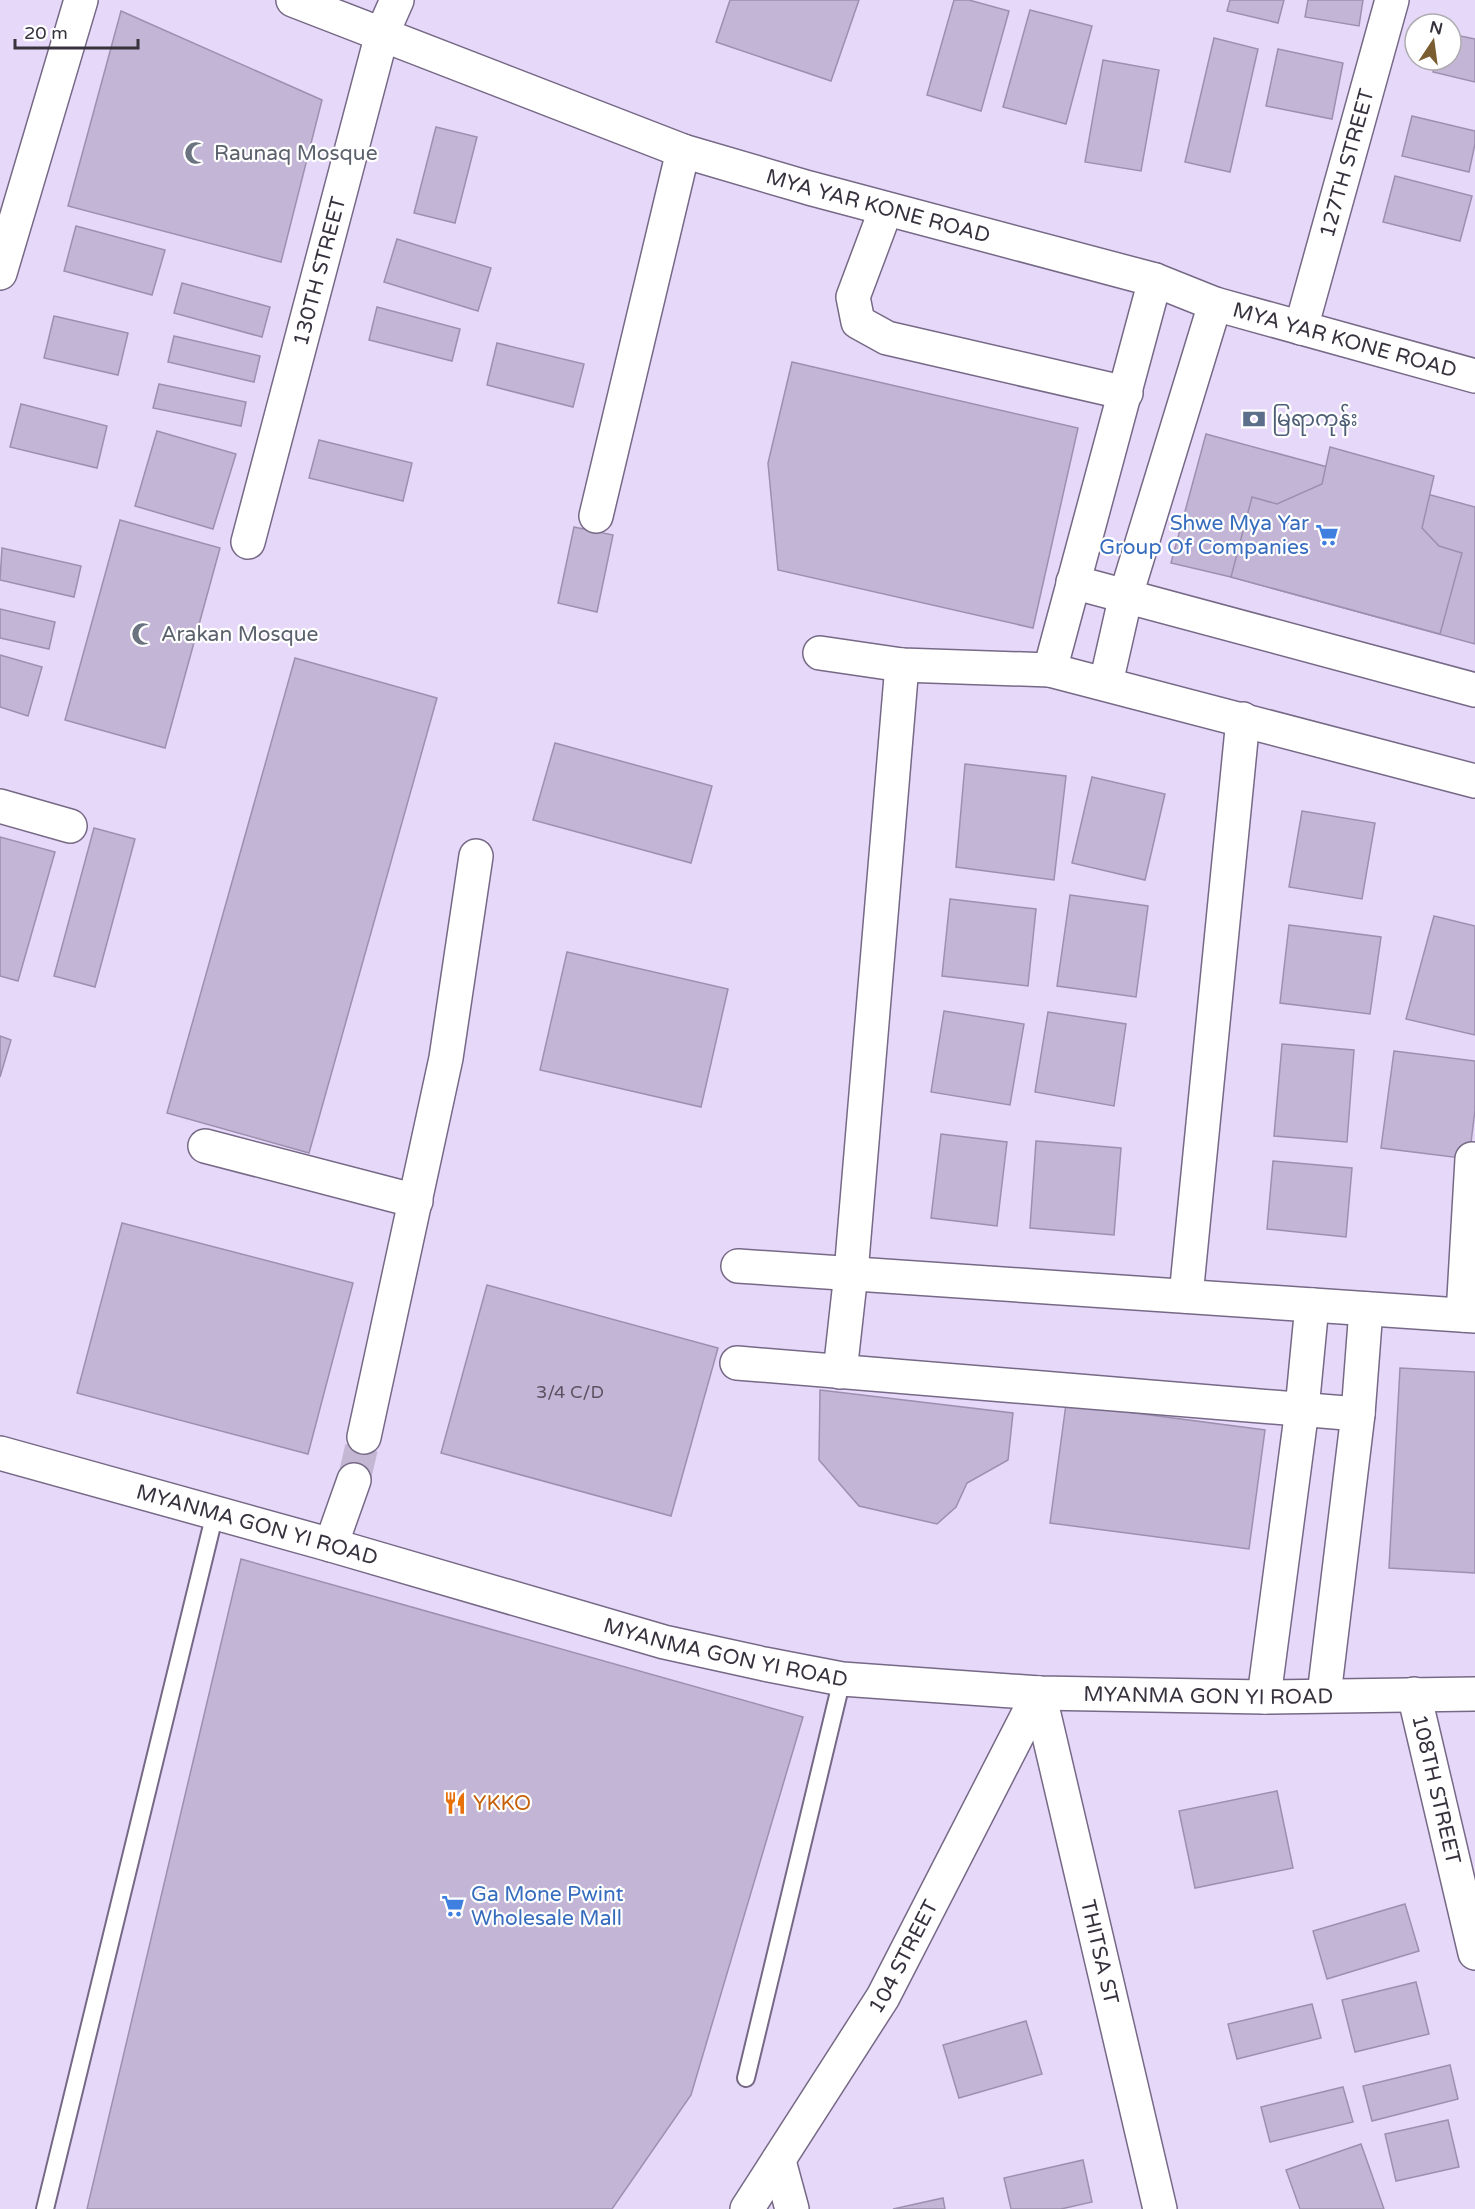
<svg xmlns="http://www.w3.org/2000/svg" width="1475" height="2209" font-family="'Varela Round','Noto Sans Myanmar',sans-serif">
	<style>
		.building { fill: #c3b5d5; stroke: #9d90af; stroke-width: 1.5 }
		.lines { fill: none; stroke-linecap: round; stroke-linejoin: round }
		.street-tunnel { stroke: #c3b7d4; stroke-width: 33; stroke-dasharray: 33 16; stroke-linecap: butt }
		.lane-casing { stroke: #766986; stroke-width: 20 }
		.street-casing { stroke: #766986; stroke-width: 36 }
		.secondary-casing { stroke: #766986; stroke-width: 36 }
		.lane { stroke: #fff; stroke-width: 16 }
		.street { stroke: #fff; stroke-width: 33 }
		.secondary { stroke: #fff; stroke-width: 33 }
		.labels { text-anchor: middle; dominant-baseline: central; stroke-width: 4.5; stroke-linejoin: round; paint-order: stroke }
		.number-label { font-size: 18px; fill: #5a5364 }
		.worship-label { font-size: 21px; fill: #5b616d; stroke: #fff; text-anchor: start }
		.street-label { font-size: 21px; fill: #37323e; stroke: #fff }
		.service-label { font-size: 21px; fill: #4e5e75; stroke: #fff; text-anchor: start }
		.shop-label { font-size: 21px; fill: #366cbe; stroke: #fff; text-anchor: end }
		.food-label { font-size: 21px; fill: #c56008; stroke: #fff; text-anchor: start }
	</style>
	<rect width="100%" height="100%" fill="#e6d8f9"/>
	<!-- building -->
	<g class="building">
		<path d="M730,0H859L831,81L716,42Z"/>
		<path d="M954,0H969L1009,11L981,111L927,95Z"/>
		<path d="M1230,0H1284L1278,23L1227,11Z"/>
		<path d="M1308,0H1363L1359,26L1305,17Z"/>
		<path d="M1030,10L1092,26L1066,124L1003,107Z"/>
		<path d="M121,11L322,100L281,262L68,206Z"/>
		<path d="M1451,34L1475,39V82L1433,72L1436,60H1451Z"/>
		<path d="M1214,38L1258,49L1230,172L1185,162Z"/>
		<path d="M1278,49L1343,63L1332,119L1266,106Z"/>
		<path d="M1103,60L1159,70L1141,171L1085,162Z"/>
		<path d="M1412,116L1475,131V144L1469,172L1402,156Z"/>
		<path d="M436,127L477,137L455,223L414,213Z"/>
		<path d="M1395,176L1472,196L1460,241L1383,222Z"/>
		<path d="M76,226L165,250L152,295L64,271Z"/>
		<path d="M397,239L491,268L478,311L384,282Z"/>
		<path d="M182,283L270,307L262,337L174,313Z"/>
		<path d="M377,307L460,329L452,361L369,340Z"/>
		<path d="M54,316L128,333L118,375L44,358Z"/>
		<path d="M174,336L260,356L254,382L168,362Z"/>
		<path d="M497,343L584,364L573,407L487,385Z"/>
		<path d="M792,362L1078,428L1033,628L778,570L768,463Z"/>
		<path d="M159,384L246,402L241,426L153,408Z"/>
		<path d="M21,404L107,426L97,468L10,447Z"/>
		<path d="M157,431L236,454L213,529L135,506Z"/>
		<path d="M1206,434L1475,507V644L1231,577L1171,563Z"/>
		<path d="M319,440L412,463L403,501L309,478Z"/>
		<path d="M1330,447L1434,476L1422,528L1439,546L1462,553L1440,634L1231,577L1252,497L1277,504L1322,484Z"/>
		<path d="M120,520L220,548L165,748L65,720Z"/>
		<path d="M574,527L613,535L597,612L558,603Z"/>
		<path d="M2,548L81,566L74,597L0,580Z"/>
		<path d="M0,609L55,622L49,649L0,638Z"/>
		<path d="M0,655L42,667L28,716L0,707Z"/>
		<path d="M295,658L437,698L309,1153L167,1113Z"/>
		<path d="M555,743L712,786L691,863L533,820Z"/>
		<path d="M965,764L1066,776L1054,880L956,867Z"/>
		<path d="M1092,777L1165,794L1145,880L1072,863Z"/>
		<path d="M1302,811L1375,823L1362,899L1289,887Z"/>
		<path d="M94,828L135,839L95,987L54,976Z"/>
		<path d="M0,837L55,852L18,981L0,976Z"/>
		<path d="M1070,895L1148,906L1136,997L1057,986Z"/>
		<path d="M950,899L1036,909L1028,986L942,976Z"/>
		<path d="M1434,916L1475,926V1035L1406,1019Z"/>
		<path d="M1289,925L1381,937L1370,1014L1280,1003Z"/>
		<path d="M567,952L728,989L701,1107L540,1070Z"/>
		<path d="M944,1011L1024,1024L1010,1105L931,1092Z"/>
		<path d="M1048,1012L1126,1024L1114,1106L1035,1092Z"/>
		<path d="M0,1036L11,1040L0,1077Z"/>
		<path d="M1282,1044L1354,1050L1347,1142L1274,1136Z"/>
		<path d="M1394,1051L1475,1061V1110L1469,1159L1381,1148Z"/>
		<path d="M941,1134L1007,1142L997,1226L931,1218Z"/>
		<path d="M1036,1141L1121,1148L1114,1235L1030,1228Z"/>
		<path d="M1273,1161L1352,1168L1346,1237L1267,1229Z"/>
		<path d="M122,1223L353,1283L308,1454L77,1393Z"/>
		<path d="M487,1285L718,1348L671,1516L441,1453Z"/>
		<path d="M1400,1368L1475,1372V1573L1389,1568Z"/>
		<path d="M820,1390L1013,1413L1008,1460L967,1483L956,1507L937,1524L859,1506L819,1460Z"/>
		<path d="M1066,1404L1265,1430L1249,1549L1050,1523Z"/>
		<path d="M241,1559L803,1717L691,2095L612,2209H87Z"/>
		<path d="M1277,1791L1293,1868L1195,1888L1179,1811Z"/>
		<path d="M1405,1904L1419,1951L1327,1979L1313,1931Z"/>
		<path d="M1416,1982L1429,2034L1355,2052L1342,2000Z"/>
		<path d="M1312,2004L1321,2038L1237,2059L1228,2024Z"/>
		<path d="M1026,2021L1042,2074L959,2098L943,2045Z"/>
		<path d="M1450,2065L1458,2099L1372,2121L1363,2086Z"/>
		<path d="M1343,2087L1353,2122L1270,2142L1261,2107Z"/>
		<path d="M1448,2120L1459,2167L1396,2181L1385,2134Z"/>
		<path d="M1361,2144L1384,2209H1300L1286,2170Z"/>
		<path d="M1083,2160L1092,2202L1061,2209H1011L1004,2178Z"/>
		<path d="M943,2198L945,2209H893Z"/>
	</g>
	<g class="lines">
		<!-- street-tunnel -->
		<path class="street-tunnel" d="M354,1480L364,1437"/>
		<!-- lane casing -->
		<g class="lane-casing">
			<g id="lane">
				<path d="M746,2078L842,1679"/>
				<path d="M45,2209L215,1513"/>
			</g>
		</g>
		<!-- street casing -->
		<g class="street-casing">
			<g id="street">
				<path d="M886,209L853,297L858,322L887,338L1126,393"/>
				<path d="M0,273L81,0"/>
				<path id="s1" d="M1301,328L1392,0"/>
				<path d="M596,516L683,151"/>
				<path id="s2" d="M248,542L382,34L397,0"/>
				<path d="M1073,582L1475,690"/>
				<path d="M820,653L902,665L1050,670L1475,781"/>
				<path d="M1050,670L1155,280"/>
				<path d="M1106,683L1126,595L1215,304"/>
				<path d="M0,806L70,826"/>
				<path d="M205,1146L416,1201"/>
				<path d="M738,1266L1475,1316"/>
				<path d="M1186,1296L1243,719"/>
				<path d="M1463,1315L1472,1159"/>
				<path d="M737,1363L1358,1414"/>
				<path d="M840,1372L851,1273L902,665"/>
				<path d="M364,1437L446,1058L476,856"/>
				<path d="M331,1545L354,1480"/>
				<path id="s3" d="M1039,1693L1160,2209"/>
				<path id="s4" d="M1414,1694L1475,1953"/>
				<path d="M1324,1695L1358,1414L1366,1309"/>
				<path d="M1264,1697L1302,1409L1312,1305"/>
				<path d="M779,2161L792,2209"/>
				<path id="s5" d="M747,2209L883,1997L1039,1693"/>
			</g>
		</g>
		<!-- secondary casing -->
		<g class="secondary-casing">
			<g id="secondary">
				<path id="s6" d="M293,0L683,151L809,188L1155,280L1215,304L1475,376"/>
				<path id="s7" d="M0,1453L331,1545L664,1642L764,1664L842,1679L1039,1693L1264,1697L1475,1694"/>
			</g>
		</g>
		<!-- lane -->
		<use href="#lane" class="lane"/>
		<!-- street -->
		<use href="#street" class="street"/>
		<!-- secondary -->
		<use href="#secondary" class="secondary"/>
	</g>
	<!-- icons -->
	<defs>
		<g id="mosque-bare" transform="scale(1.8)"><path d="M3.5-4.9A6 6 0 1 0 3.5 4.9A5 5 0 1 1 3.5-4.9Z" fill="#6b7280" stroke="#fff" stroke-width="2.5" paint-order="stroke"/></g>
		<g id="bank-bare" transform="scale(1.8)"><path d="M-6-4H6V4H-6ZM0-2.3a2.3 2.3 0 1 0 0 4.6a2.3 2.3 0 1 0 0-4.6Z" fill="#5c6f8a" stroke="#fff" stroke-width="2.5" paint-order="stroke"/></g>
		<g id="supermarket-bare" transform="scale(1.8)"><path d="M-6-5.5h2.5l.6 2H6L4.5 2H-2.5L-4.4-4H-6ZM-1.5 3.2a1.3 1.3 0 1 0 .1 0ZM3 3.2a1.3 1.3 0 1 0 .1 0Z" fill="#3f7fe0" stroke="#fff" stroke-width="2.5" paint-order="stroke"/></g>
		<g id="restaurant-bare" transform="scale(1.8)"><path d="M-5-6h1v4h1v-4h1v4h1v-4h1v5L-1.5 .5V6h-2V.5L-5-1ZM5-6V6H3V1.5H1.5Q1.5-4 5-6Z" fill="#e8710a" stroke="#fff" stroke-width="2.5" paint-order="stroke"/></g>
	</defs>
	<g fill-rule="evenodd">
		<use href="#mosque-bare" x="196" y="153"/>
		<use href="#bank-bare" x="1254" y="419"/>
		<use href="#supermarket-bare" x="1327" y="535"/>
		<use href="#mosque-bare" x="143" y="634"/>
		<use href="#restaurant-bare" x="455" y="1803"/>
		<use href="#supermarket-bare" x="453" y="1906"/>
	</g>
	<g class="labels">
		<!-- number labels -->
		<g class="number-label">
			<text x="570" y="1392">3/4 C/D</text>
		</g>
		<!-- worship labels -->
		<g class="worship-label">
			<text x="214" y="153">Raunaq Mosque</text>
			<text x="161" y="634">Arakan Mosque</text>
		</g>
		<!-- street labels -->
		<g class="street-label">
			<text stroke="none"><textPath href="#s1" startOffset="171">127TH STREET</textPath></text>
			<text stroke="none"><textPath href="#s6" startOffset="621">MYA YAR KONE ROAD</textPath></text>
			<text stroke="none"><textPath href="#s2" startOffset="280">130TH STREET</textPath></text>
			<text stroke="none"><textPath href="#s6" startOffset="1107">MYA YAR KONE ROAD</textPath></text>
			<text stroke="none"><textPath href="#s7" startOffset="267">MYANMA GON YI ROAD</textPath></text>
			<text stroke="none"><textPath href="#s7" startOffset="753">MYANMA GON YI ROAD</textPath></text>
			<text stroke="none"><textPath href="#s7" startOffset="1239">MYANMA GON YI ROAD</textPath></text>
			<text stroke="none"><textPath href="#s4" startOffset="98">108TH STREET</textPath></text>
			<text stroke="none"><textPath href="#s3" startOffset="266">THITSA ST</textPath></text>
			<text stroke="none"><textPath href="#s5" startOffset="297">104 STREET</textPath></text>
		</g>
		<!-- service labels -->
		<g class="service-label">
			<text x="1272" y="419">မြရာကုန်း</text>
		</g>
		<!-- shop labels -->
		<g class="shop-label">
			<text x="1309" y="523">Shwe Mya Yar<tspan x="1309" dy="24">Group Of Companies</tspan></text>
			<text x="471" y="1894" text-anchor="start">Ga Mone Pwint<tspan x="471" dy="24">Wholesale Mall</tspan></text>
		</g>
		<!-- food labels -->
		<g class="food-label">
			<text x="473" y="1803">YKKO</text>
		</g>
	</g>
	<!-- north arrow -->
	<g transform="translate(1433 42) rotate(13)"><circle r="28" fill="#ffffff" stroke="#afadb2" stroke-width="1.5"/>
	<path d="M0-4.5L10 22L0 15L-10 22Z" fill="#7a5e31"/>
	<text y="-9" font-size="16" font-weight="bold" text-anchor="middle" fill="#37323e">N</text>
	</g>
	<!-- scale -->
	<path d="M15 39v9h123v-9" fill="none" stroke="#37323e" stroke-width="3"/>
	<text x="24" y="39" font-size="18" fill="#37323e" stroke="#ffffff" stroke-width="4.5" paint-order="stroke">20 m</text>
</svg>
